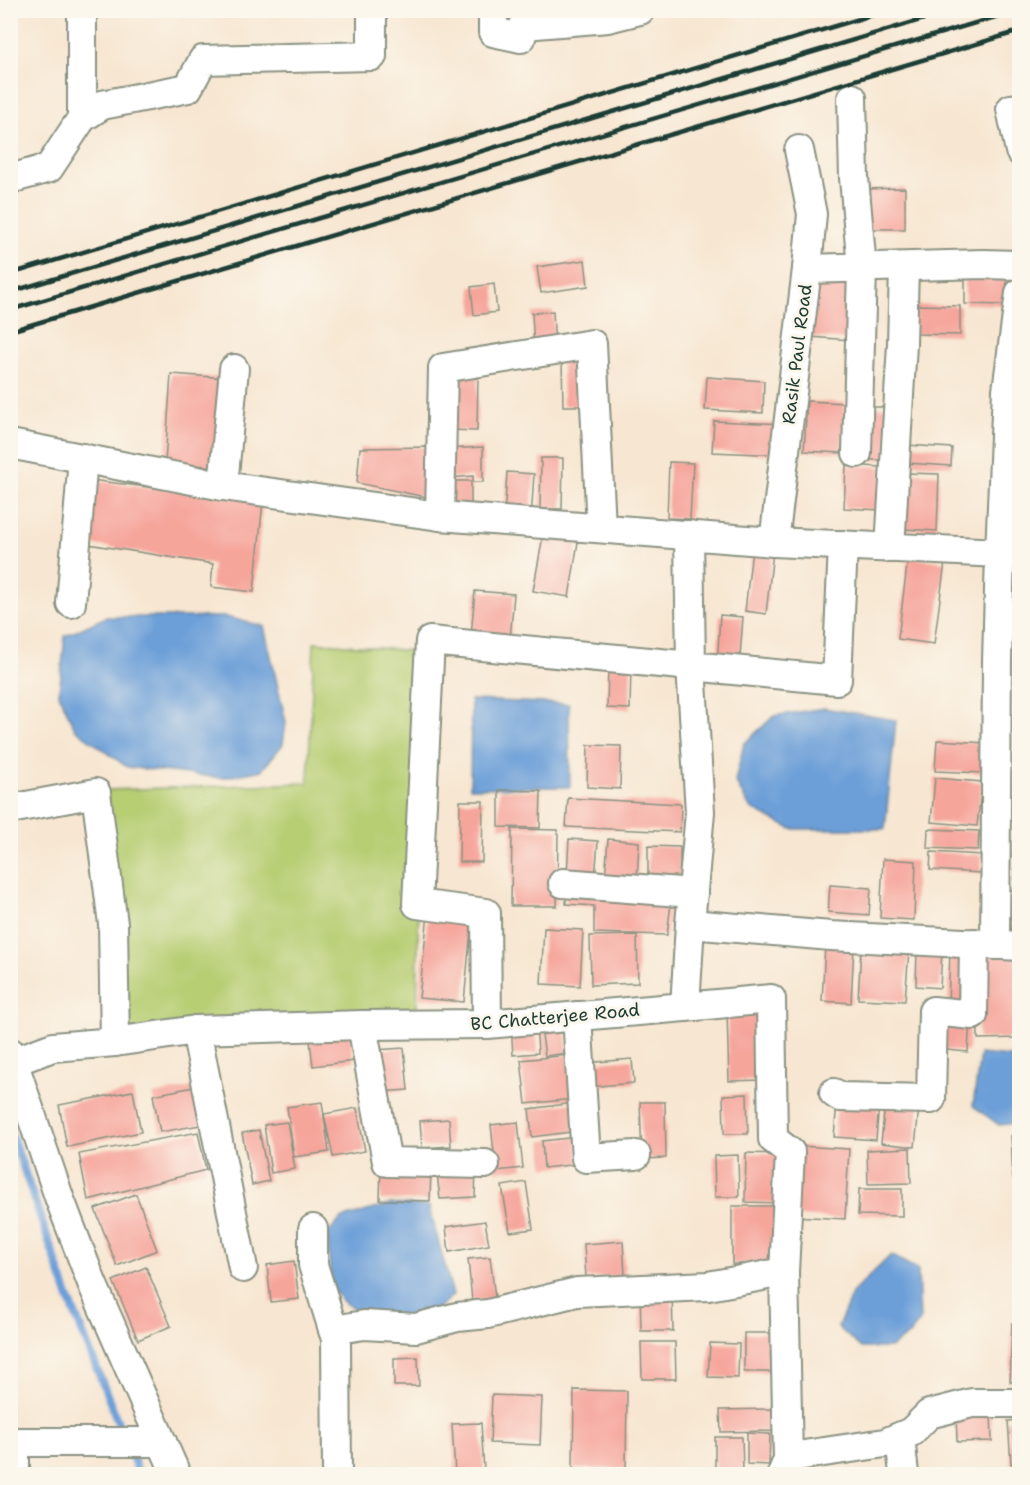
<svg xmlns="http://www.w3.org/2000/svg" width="1030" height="1485" font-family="'Shantell Sans',sans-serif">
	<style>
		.green { fill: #b7ce73; stroke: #6b8654; stroke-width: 1.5 }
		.water { fill: #6c9fd8; stroke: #466e86; stroke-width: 1.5 }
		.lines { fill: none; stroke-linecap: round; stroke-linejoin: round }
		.stream { stroke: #6c9fd8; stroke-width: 8 }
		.building { fill: #f6a59b }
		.minor-casing { stroke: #8b9282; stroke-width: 32 }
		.minor { stroke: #fff; stroke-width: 28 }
		.rail { stroke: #1f3d34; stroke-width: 4.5 }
		.labels { text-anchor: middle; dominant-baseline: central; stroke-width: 6; stroke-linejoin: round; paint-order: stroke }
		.street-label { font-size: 18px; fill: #1f3d34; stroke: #fbf7ec }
	</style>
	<rect width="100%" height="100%" fill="#fbf7ec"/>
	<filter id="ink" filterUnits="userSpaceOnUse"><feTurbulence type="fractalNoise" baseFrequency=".0167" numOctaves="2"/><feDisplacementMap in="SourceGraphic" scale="12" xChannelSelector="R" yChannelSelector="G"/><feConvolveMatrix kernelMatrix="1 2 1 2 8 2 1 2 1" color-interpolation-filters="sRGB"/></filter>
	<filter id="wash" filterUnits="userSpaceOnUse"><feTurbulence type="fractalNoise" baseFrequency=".008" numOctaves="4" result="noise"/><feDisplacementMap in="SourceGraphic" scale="24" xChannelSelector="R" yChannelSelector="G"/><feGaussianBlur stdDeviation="1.35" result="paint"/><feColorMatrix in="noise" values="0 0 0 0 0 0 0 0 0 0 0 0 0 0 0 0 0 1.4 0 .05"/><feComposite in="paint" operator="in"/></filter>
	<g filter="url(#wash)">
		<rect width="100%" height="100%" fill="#f7e6d1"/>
		<!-- green -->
		<path class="green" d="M314,642L422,652L417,1020L122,1033L107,790L308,783Z"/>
		<!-- water -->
		<g class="water">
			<path d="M106,617H226L264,626L286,722L283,744L262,770L222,778L127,767L75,729L59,694L65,636Z"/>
			<path d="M471,700L569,704L570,787L470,788Z"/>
			<path d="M824,708L896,720L885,829H791L750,808L735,781L744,744L774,716Z"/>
			<path d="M980,1054L1019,1058V1123L999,1125L973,1106Z"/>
			<path d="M390,1204L429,1206L453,1295L427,1318C397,1317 350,1321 334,1290C329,1281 329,1246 327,1234L341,1219Z"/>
			<path d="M891,1255L918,1270L920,1321L910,1334L890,1348H861L838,1327L853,1292Z"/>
		</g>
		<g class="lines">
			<!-- stream -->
			<g class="stream">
				<path d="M10,1130L68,1296L123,1435"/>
				<path d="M129,1449L139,1474"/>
			</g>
		</g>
		<g id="blocks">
			<!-- building -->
			<g class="building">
				<path d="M905,188V229H864V189Z"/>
				<path d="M585,260L588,286L541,293L537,267Z"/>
				<path d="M965,273H1007L1006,305L965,304Z"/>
				<path d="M814,274L856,277L851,340L810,337Z"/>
				<path d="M494,284L497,312L474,315L471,287Z"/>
				<path d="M915,305L960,306V335L914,334Z"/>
				<path d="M553,311L555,348L534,350L532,313Z"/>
				<path d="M589,360L590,406H563L562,361Z"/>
				<path d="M171,374L227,378L221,467L165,463Z"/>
				<path d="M453,375H478L477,431L451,430Z"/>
				<path d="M707,377L764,381L763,413L705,410Z"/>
				<path d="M807,401L845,403L842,453L804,451Z"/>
				<rect x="868" y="407" width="19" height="53"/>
				<path d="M714,421L784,424L783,455L712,452Z"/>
				<path d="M906,445L952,448L951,466L906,463Z"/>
				<path d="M432,447L431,498L357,483L360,448Z"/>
				<path d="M483,447V482H473V476L449,478L447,449Z"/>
				<path d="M541,458H563L562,509H540Z"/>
				<path d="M669,462L693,463L690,519L667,518Z"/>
				<path d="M846,465L882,467L880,510L844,508Z"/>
				<path d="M507,472L534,474L531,521L504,519Z"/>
				<path d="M906,473L939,474L937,531L904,529Z"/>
				<path d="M90,480L263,501L254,592L211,587L213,564L82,543Z"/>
				<path d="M446,481H471V505L445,504Z"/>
				<path d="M543,536L578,542L569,597L533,591Z"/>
				<path d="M752,549L773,552L766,614L745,611Z"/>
				<path d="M908,557L945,562L934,644L898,639Z"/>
				<path d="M475,591L514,594L510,640L471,636Z"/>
				<path d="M720,615L743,617L739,669L717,667Z"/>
				<path d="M608,665L631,666L630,709L607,708Z"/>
				<path d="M937,740L986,743L984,773L935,771Z"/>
				<path d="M588,745L621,746L620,789L587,787Z"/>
				<path d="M935,778L982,782L977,826L931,822Z"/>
				<path d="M499,790L541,791L540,828L499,827Z"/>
				<path d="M568,798L681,804L680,832L566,827Z"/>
				<path d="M460,801H483L482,862H459Z"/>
				<path d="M1016,819H1020V856H1013Z"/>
				<path d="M512,829L558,830L557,906H511Z"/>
				<path d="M928,829L979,831L978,850L927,848Z"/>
				<path d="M569,839L598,841L595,878L567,875Z"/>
				<path d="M608,839L639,842L637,881L605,878Z"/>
				<path d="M648,846L680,847V881H648Z"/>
				<path d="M931,852L982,855L981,873L930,870Z"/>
				<path d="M883,859L916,861L914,920L880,918Z"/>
				<rect x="1015" y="864" width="5" height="22"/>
				<path d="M830,885L871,888L869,915L828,912Z"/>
				<path d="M566,887L672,895L667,935L594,933V906L566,904Z"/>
				<path d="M1010,890H1020V929H1011Z"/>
				<path d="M428,914L472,919L464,1002L419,998Z"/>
				<path d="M544,928L583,930L580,986L541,984Z"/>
				<path d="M637,935L638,983L591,985L590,936Z"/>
				<path d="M825,944L854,946L851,1003L822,1001Z"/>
				<path d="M861,947L909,950L905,1001L858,999Z"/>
				<path d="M917,949L942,950L940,988L916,986Z"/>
				<path d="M950,952L973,953L971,1006L948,1005Z"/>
				<path d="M1019,956L1020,1038L978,1039L977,957Z"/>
				<path d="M761,1012L763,1080L729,1081L727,1013Z"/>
				<path d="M938,1016L970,1018L968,1052L936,1049Z"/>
				<path d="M563,1018L568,1053L545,1056L540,1021Z"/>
				<path d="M536,1023L538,1053L513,1055L511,1024Z"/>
				<path d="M350,1032L354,1061L313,1066L309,1033Z"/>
				<path d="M404,1048L408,1090L379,1092L375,1050Z"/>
				<path d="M569,1055L573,1099L526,1104L521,1060Z"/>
				<path d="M632,1059L634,1083L587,1087L585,1063Z"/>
				<path d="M194,1087L201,1125L160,1132L153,1095Z"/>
				<path d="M133,1091L141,1132L67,1147L59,1105Z"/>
				<path d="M747,1094L748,1134H724L723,1095Z"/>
				<path d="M837,1101L879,1104L876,1140L834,1137Z"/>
				<path d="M322,1102L329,1152L294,1157L287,1107Z"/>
				<path d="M640,1102H665L666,1158L642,1159Z"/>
				<path d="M574,1103L578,1131L532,1137L529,1109Z"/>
				<path d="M885,1103L919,1107L915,1147L881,1143Z"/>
				<path d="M357,1108L365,1151L333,1157L324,1114Z"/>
				<path d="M449,1119L451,1146L422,1148L420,1121Z"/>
				<path d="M287,1122L295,1169L271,1173L264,1125Z"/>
				<path d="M518,1122L523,1168L496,1171L491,1125Z"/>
				<path d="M259,1130L269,1181L252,1185L242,1133Z"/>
				<path d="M198,1132L206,1170L88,1200L79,1154Z"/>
				<path d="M1020,1135V1176L1013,1177L1011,1136Z"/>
				<path d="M577,1137L579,1164L544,1168L542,1141Z"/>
				<path d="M799,1146L849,1149L845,1219L794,1216Z"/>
				<path d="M910,1148L911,1183L868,1184L867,1150Z"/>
				<path d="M746,1153L780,1154V1203L745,1202Z"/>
				<path d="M738,1155L739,1197H715L714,1156Z"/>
				<path d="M436,1166L476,1167L475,1197L440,1199Z"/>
				<path d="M381,1167L431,1168L430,1201L380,1200Z"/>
				<path d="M526,1182L533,1229L510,1232L502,1186Z"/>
				<path d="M859,1189H902V1216L858,1215Z"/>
				<path d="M136,1194L157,1250L117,1266L95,1209Z"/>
				<rect x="732" y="1206" width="46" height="58"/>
				<path d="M485,1221L489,1245L449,1252L446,1227Z"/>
				<path d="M623,1241L625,1276L586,1278L584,1244Z"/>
				<path d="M490,1257L495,1298L472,1301L468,1259Z"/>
				<path d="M294,1261L299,1299L271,1302L267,1265Z"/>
				<path d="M146,1267L171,1326L138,1340L113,1281Z"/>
				<path d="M640,1291H672L673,1331H641Z"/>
				<path d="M1012,1323H1020V1382H1010Z"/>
				<rect x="744" y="1333" width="33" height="39"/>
				<path d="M641,1342H675L676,1379H642Z"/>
				<path d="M710,1343L739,1344L738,1378L708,1377Z"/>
				<path d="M418,1357L419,1386H394V1358Z"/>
				<path d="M574,1390L627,1391L626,1469H573Z"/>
				<path d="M492,1395L542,1397L540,1445L490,1443Z"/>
				<path d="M778,1409V1431L721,1432L720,1410Z"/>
				<path d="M991,1412L992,1441L957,1442L956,1414Z"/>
				<path d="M1020,1420V1463L1011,1464L1008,1421Z"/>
				<path d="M481,1423L484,1471L455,1473L452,1424Z"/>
				<path d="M747,1433L770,1434L769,1465L747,1464Z"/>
				<path d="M715,1437H742L743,1471L715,1472Z"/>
			</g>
		</g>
	</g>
	<g filter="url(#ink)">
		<use href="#blocks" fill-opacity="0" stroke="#8b9282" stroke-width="1.5"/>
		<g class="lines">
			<!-- minor casing -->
			<g class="minor-casing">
				<g id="minor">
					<path d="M82,10V118"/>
					<path d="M493,10V32L521,38L524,25L608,18L640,10"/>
					<path d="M852,98L854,178L862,268L857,453"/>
					<path d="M1020,108L1011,109L1020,151"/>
					<path d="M799,150L812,214L807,269"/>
					<path d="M10,179L49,168L82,118L102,105L188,88L203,60L372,56V10"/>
					<path d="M10,444L223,486L440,516L774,542L1020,554"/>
					<path d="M223,486L234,369"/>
					<path d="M440,516L443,368L592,344L601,528"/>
					<path d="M689,535L691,666L700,812L690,924"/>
					<path d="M774,542L807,269L983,264L1020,265"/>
					<path d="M890,548L902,344L904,267"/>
					<path d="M71,603L83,458"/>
					<path d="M10,809L96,793L113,924L115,1042"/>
					<path d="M563,883L693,893"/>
					<path d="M995,945L997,662L1000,553L1007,390L1020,293"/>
					<path d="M685,1007L771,999L773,1139L790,1152L784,1272L788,1459"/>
					<path d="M577,1016L586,1158L636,1155"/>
					<path d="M487,1024L486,913L417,904L430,641L837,680L843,545"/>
					<path d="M362,1025L387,1162L485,1164"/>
					<path d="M196,1030L243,1268"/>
					<path d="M10,1052L59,1197L92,1283L176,1474"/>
					<path d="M10,1063L53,1047L115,1042L196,1030L362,1025L487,1024L685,1007L690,924L831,936L1020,946"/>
					<path d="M834,1093L840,1097L931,1099L933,1011L973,1015L974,943"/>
					<path d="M313,1229V1265L336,1339L337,1474"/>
					<path d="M333,1330L364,1325L416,1328L457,1317L488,1314L577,1292L708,1286L784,1272"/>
					<path d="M900,1437L904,1474"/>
					<path d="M15,1474V1442H162"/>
					<path d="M782,1474L788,1459L797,1456L885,1443L911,1432L929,1414L972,1403H1020"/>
				</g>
			</g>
			<!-- minor -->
			<use href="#minor" class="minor"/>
			<!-- rail -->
			<g class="rail">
				<path d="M10,274L889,10"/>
				<path d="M10,292L954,10"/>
				<path d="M10,310L1019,10"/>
				<path d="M10,331L1020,31"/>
			</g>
		</g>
	</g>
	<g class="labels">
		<!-- street labels -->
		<g class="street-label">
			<text transform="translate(797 354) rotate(-83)">Rasik Paul Road</text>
			<text transform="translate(555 1017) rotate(-5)">BC Chatterjee Road</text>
		</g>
	</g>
	<!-- margin -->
	<rect width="1030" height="1485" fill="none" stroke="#fbf7ec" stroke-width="36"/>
</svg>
